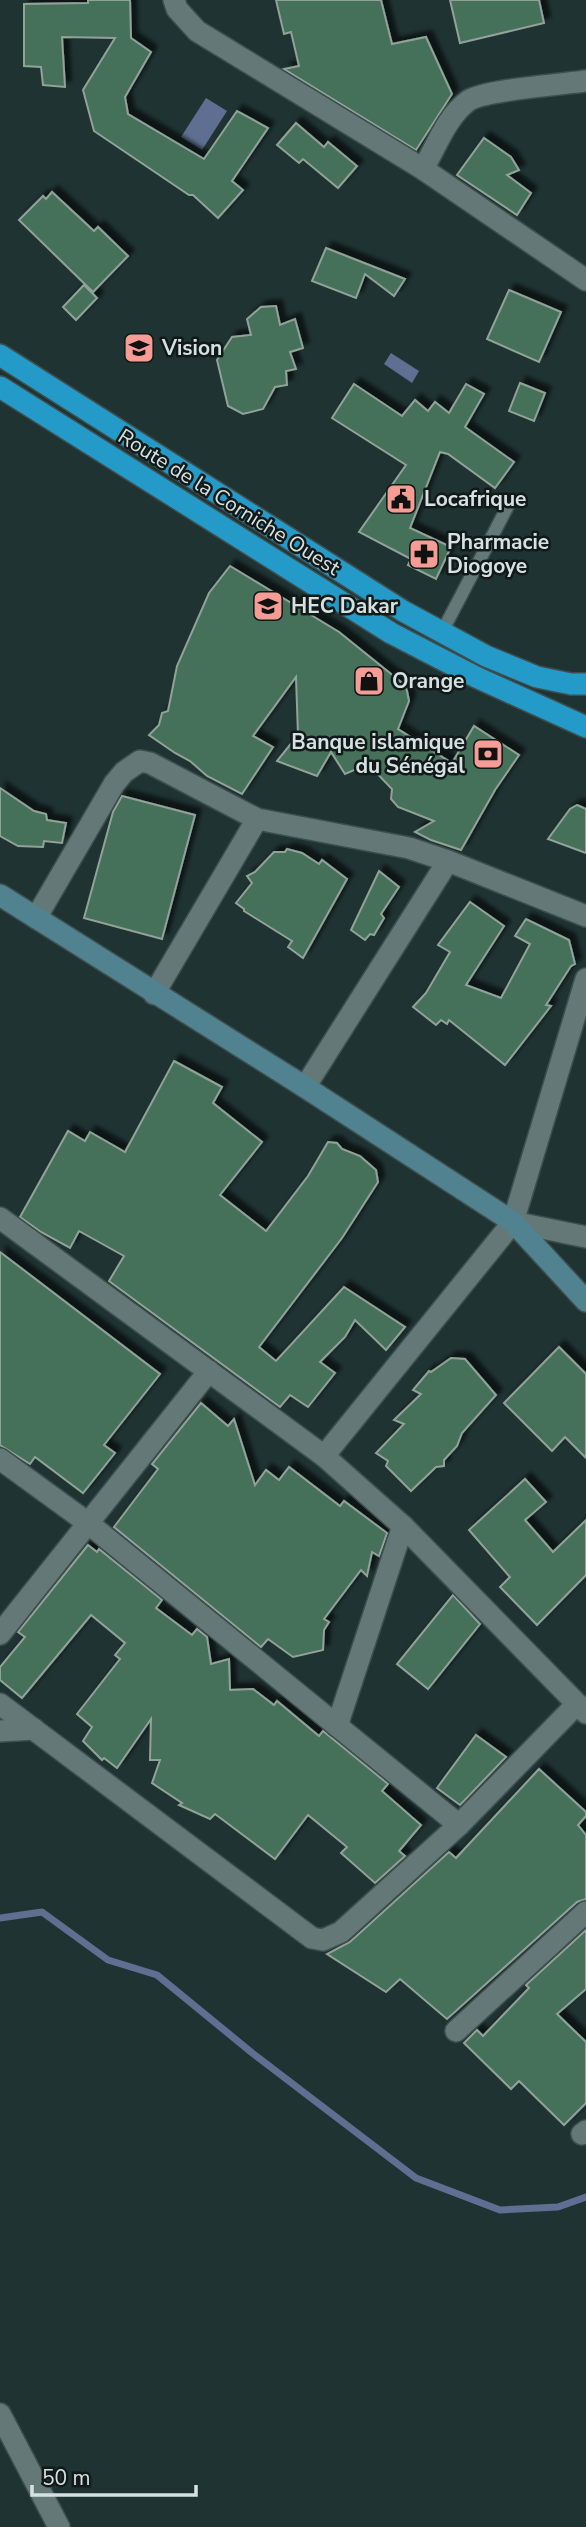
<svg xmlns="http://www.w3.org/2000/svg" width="586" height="2527" font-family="'Nunito Sans',sans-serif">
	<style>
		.water { fill: #5e6f91 }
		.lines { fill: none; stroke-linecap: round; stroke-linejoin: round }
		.stream { stroke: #5e6f91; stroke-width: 7 }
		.building { fill: #456f5a; stroke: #91a299; stroke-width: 2; filter: url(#shadow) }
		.lane-casing { stroke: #3e4e4e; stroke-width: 15 }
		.street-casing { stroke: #3e4e4e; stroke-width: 24 }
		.secondary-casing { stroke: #3e4e4e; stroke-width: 24 }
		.highway-casing { stroke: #3e4e4e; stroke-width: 24 }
		.lane { stroke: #647878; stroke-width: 12 }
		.street { stroke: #647878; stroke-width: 21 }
		.secondary { stroke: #508290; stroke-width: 21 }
		.highway { stroke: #239ac7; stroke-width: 21 }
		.labels { text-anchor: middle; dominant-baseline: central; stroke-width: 5; stroke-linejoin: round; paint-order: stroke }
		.poi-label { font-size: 21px; font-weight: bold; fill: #d6e2e1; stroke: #111919; text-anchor: start }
		.street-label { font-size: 21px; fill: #d6e2e1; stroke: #111919 }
	</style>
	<defs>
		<filter id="shadow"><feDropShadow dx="6" dy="-6" stdDeviation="2" flood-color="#0009"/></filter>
	</defs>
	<rect width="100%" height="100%" fill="#203333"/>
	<!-- water -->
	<g class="water">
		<path d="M206,98L227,111L202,150L181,137Z"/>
		<path d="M391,353L419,371L412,383L384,364Z"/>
	</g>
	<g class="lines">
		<!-- stream -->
		<path class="stream" d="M0,1918L42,1912L108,1960L157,1975L251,2052L416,2178L500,2210L558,2207L586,2197"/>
	</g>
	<!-- building -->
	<g class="building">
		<path d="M88,0H130L131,38L151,52L125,97L128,114L204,159L237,111L268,128L232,181L243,190L218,218L193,195H189L94,131L83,90L115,38L62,37L65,87L43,85L41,67L24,66V4L88,3Z"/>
		<path d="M276,0H381L392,44L426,37L452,94L416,150L284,69L299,66L291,32L284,34Z"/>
		<path d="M450,0H539L544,23L460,43Z"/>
		<path d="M296,123L324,147L328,142L357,166L338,188L303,159L299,163L277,145Z"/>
		<path d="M484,138L511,157L519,170L507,175L531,193L517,215L457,175Z"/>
		<path d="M52,192L94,231L98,227L128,256L93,292L19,220L43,196L46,199Z"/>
		<path d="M326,248L354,259L405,279L394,296L365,274L356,298L312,281Z"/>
		<path d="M84,285L97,298L76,320L63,307Z"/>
		<path d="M509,290L561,312L539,362L487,339Z"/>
		<path d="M276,306L280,325L295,319L303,348L290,352L296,369L286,371L287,385L275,387L263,409L243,414L228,406L217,360L232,337L251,335L247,319L261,307Z"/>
		<path d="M520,383L545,393L534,421L509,411Z"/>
		<path d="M354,384L402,416L415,400L428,411L435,402L449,413L466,384L484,394L465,427L514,462L495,488L448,454L440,452L410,528L451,547L436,579L408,565L411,559L359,532L406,465L332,418Z"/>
		<path d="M230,566L339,632L406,686L409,701L398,729L452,763L474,726L519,755L495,790L461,850L431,840L415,832L434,821L398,807L391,799L392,789L368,764L345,774L331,752L317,776L277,761L298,735L296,677L253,736L273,747L242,794L207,776L190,761L175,753L149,735L159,725L162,713L168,711L177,666L209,593Z"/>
		<path d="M0,788L34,811L46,814L47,820L66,823L62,843L44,841L43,847L18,846L0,836Z"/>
		<path d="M122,796L195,815L162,939L84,918L113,812Z"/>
		<path d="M577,805L586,809V853L548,839L570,809Z"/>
		<path d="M287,849L302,853L319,864L322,860L347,879L303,958L288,947L292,941L244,911V909L236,903L252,883L247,876L255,872L274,852H285Z"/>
		<path d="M379,871L399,887L381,914L384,918L374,935L370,934L365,940L351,930Z"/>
		<path d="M470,902L504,926L466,985L501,998L530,944L515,936L526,919L569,940L575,964L571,966L546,1005L551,1006L505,1065L449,1020L447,1024L441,1020L436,1025L413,1007L426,993L450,952L438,945Z"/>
		<path d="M174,1061L222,1087L213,1103L262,1142L220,1195L266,1231L308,1176L328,1142L337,1143L342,1149L360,1156L376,1170L378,1182L342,1238L259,1347L276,1361L344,1287L405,1327L386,1350L355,1320L345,1337L320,1362L335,1373L308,1407L290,1395L280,1407L109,1281L124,1256L79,1231L70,1248L41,1232L20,1217L68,1131L85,1141L90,1132L125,1152Z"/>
		<path d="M0,1252L160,1374L104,1445L115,1453L83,1493L35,1457L30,1464L0,1445Z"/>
		<path d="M559,1347L586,1374V1458L565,1437L552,1451L504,1403Z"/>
		<path d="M451,1358L465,1359L496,1395L462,1433L457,1446L444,1460V1466L436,1467L411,1491L386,1466L388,1461L376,1453L404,1424L394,1420L421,1394L413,1390L429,1371L431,1372Z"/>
		<path d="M201,1403L228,1426L234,1419L255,1485L266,1470L279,1480L289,1467L340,1506L344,1501L387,1533L379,1556L372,1552L367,1576L361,1570L324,1619L329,1622L324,1630L323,1650L293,1657L268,1639L261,1647L114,1527L158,1469L152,1464Z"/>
		<path d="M525,1479L546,1502L525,1520L553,1552L586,1520V1575L537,1625L500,1587L510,1577L469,1530Z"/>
		<path d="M88,1545L97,1552L99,1549L162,1600L156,1608L192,1635L197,1629L207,1637L211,1664L229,1659L230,1690L253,1689L274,1705L277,1701L319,1736L323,1731L388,1784L382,1791L421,1825L399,1851L405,1856L375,1883L341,1853L347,1847L308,1815L275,1859L215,1814L210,1819L179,1805L182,1803L152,1783L160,1760H150L151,1719L117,1768L104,1758L102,1760L83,1741L92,1727L77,1714L120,1659L115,1655L125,1643L91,1615L22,1698L0,1680V1667L25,1637L18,1632Z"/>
		<path d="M453,1595L480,1624L428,1689L397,1664Z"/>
		<path d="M476,1735L506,1757L460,1805L437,1788Z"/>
		<path d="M539,1769L586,1812V1816L578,1825L586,1835V1899L577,1902L447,2019L400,1979L386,1992L327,1954L350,1942L449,1852L456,1858Z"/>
		<path d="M586,1930V1989L557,2014L586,2042V2103L564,2125L519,2081L511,2089L464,2043L477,2030L483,2036L529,1988L526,1985Z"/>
	</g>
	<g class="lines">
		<!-- lane casing -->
		<g class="lane-casing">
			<path id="lane" d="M442,632L510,502"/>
		</g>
		<!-- street casing -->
		<g class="street-casing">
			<g id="street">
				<path d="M174,0L177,9L197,31L423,169L586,280"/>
				<path d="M423,169C436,147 447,116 468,101C483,90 564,84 586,81"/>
				<path d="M36,918L114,784L124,772L140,761L150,763L257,819L409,848L448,861L586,916"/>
				<path d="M154,994L257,819"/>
				<path d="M305,1087L448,861"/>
				<path d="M0,1218L324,1456L403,1526L586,1713"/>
				<path d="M513,1222L586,1237"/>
				<path d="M324,1456L513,1222L586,979"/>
				<path d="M0,1459L88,1523L459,1825"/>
				<path d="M0,1634L209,1371"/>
				<path d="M0,1704L312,1938L323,1940L341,1932L459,1825L577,1704"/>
				<path d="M337,1726L403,1526"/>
				<path d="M0,1731L34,1729"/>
				<path d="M456,2031L586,1912"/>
				<path d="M582,2134L586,2131"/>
				<path d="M0,2414L59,2527"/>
			</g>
		</g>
		<!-- secondary casing -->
		<g class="secondary-casing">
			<path id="secondary" d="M0,895L305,1087L513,1222L586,1301"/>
		</g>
		<!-- highway casing -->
		<g class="highway-casing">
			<g id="highway">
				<path d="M0,355L403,611L486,656L537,677L571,684H586"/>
				<path d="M0,387L391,633L476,677L586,727"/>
			</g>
		</g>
		<!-- lane -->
		<use href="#lane" class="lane"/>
		<!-- street -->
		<use href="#street" class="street"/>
		<!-- secondary -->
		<use href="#secondary" class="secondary"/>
		<!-- highway -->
		<use href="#highway" class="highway"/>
	</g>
	<!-- icons -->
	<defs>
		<g id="school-square" transform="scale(1.575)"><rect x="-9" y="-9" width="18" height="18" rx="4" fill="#f59c94" stroke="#111919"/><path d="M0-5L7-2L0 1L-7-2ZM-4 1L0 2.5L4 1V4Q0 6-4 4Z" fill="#111"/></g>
		<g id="civic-square" transform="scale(1.575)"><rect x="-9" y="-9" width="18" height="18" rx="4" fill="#f59c94" stroke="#111919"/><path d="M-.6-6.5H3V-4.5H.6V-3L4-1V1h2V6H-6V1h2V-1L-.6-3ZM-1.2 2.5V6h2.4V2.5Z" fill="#111"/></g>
		<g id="pharmacy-square" transform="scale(1.575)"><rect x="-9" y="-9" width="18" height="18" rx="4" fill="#f59c94" stroke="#111919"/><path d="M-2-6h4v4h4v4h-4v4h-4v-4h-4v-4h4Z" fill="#111"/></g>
		<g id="university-square" transform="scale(1.575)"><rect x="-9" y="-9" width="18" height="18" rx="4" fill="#f59c94" stroke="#111919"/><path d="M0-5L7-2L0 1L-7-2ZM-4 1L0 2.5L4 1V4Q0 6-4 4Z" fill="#111"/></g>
		<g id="shop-square" transform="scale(1.575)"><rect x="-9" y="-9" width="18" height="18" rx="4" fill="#f59c94" stroke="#111919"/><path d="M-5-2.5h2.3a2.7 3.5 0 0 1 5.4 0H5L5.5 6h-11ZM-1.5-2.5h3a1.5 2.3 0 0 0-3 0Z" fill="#111"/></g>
		<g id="bank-square" transform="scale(1.575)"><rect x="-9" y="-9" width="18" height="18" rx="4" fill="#f59c94" stroke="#111919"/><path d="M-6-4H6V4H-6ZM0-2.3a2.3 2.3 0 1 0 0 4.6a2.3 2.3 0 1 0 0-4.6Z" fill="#111"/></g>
	</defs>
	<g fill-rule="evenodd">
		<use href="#school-square" x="139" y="348"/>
		<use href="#civic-square" x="401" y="499"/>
		<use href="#pharmacy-square" x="424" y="554"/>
		<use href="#university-square" x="268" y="606"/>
		<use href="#shop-square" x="369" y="681"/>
		<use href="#bank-square" x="488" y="754"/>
	</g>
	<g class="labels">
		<!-- poi labels -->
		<g class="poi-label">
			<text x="162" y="348">Vision</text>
			<text x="424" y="499">Locafrique</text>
			<text x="447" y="542">Pharmacie<tspan x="447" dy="24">Diogoye</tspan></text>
			<text x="291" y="606">HEC Dakar</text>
			<text x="392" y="681">Orange</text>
			<text x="465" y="742" text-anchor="end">Banque islamique<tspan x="465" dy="24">du Sénégal</tspan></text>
		</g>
		<!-- street labels -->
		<g class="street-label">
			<text transform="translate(229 502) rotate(32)">Route de la Corniche Ouest</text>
		</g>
	</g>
	<!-- scale -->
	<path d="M32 2485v10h164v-10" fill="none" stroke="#d6e2e1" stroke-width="3.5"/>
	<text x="42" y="2485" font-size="21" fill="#d6e2e1" stroke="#111919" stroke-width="5" paint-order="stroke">50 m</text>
</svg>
